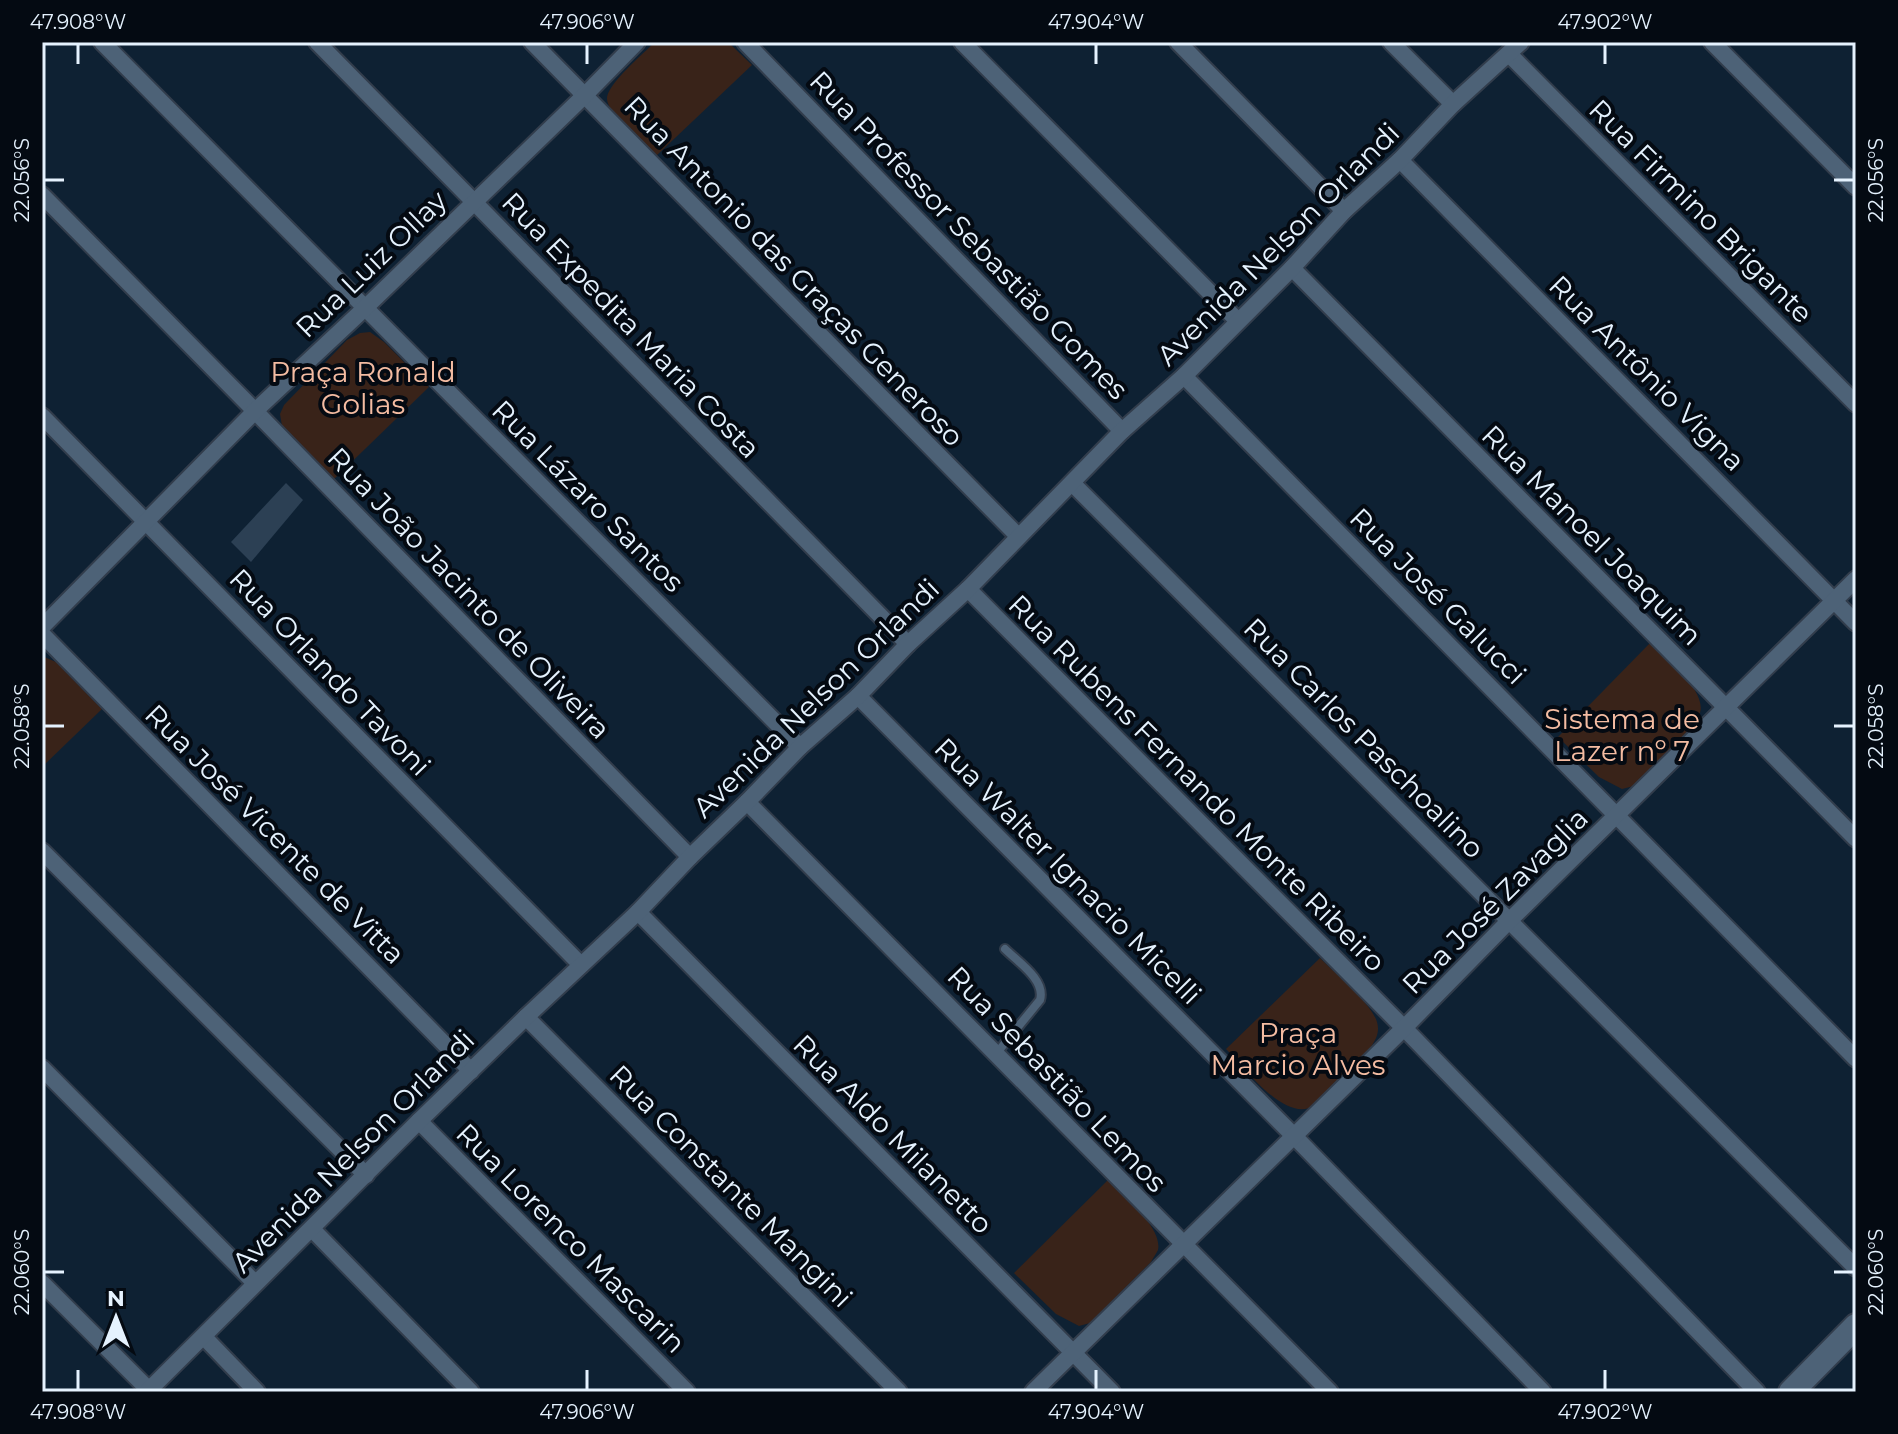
<svg xmlns="http://www.w3.org/2000/svg" width="1898" height="1434" font-family="Montserrat,sans-serif">
	<style>
		.green { fill: #392319 }
		.building { fill: #2c4054 }
		.lines { fill: none; stroke-linecap: round; stroke-linejoin: round }
		.lane-casing { stroke: #323d4c; stroke-width: 12 }
		.street-casing { stroke: #323d4c; stroke-width: 20 }
		.secondary-casing { stroke: #323d4c; stroke-width: 28 }
		.lane { stroke: #4d6277; stroke-width: 8 }
		.street { stroke: #4d6277; stroke-width: 16 }
		.secondary { stroke: #4d6277; stroke-width: 24 }
		.ticks { fill: none; stroke: #e5f2fe; stroke-width: 3 }
		.labels { text-anchor: middle; dominant-baseline: central; stroke-width: 8; stroke-linejoin: round; paint-order: stroke }
		.street-label { font-size: 28px; fill: #e5f2fe; stroke: #040a12 }
		.park-label { font-size: 28px; fill: #f4bca2; stroke: #040a12 }
		.neatline { fill: none; stroke: #e5f2fe; stroke-width: 3 }
		.ticks-label { font-size: 20px; text-anchor: middle; fill: #e5f2fe }
	</style>
	<rect width="100%" height="100%" fill="#0e2133"/>
	<!-- green -->
	<g class="green">
		<path d="M655,42H728L752,65L655,157C645,146 607,113 607,99C606,85 644,53 655,42Z"/>
		<path d="M370,332L384,342L429,387L333,480L282,426L280,414L284,405L347,340L360,333Z"/>
		<path d="M1650,643C1665,658 1707,690 1700,713C1699,718 1696,721 1694,725L1634,786L1622,789L1599,777L1558,737Z"/>
		<path d="M42,656L56,662L102,709L42,767Z"/>
		<path d="M1320,958C1335,973 1372,1004 1377,1022C1380,1032 1376,1039 1371,1047C1361,1058 1318,1105 1309,1108C1282,1118 1243,1067 1226,1049Z"/>
		<path d="M1108,1180C1122,1195 1163,1227 1158,1250C1156,1254 1153,1258 1151,1262L1090,1323L1079,1326L1056,1314L1014,1273Z"/>
	</g>
	<!-- building -->
	<path class="building" d="M286,483L303,500L251,562L231,542Z"/>
	<g class="lines">
		<!-- lane casing -->
		<g class="lane-casing">
			<path id="lane" d="M996,1054L1040,1000C1046,980 1018,962 1005,949"/>
		</g>
		<!-- street casing -->
		<g class="street-casing">
			<g id="street">
				<path d="M102,42L800,747"/>
				<path d="M317,42L908,644"/>
				<path d="M532,42L1018,536"/>
				<path d="M745,42L1122,431"/>
				<path d="M962,42L1238,321"/>
				<path d="M1178,42L1344,211"/>
				<path d="M1391,42L1453,104"/>
				<path d="M1712,42L1856,187"/>
				<path d="M1509,54L1856,404"/>
				<path d="M1400,160L1856,623"/>
				<path d="M42,195L255,411L690,857"/>
				<path d="M1292,268L1856,839"/>
				<path d="M1184,376L1856,1059"/>
				<path d="M42,416L581,965"/>
				<path d="M1072,483L1856,1268"/>
				<path d="M968,589L1404,1028L1757,1392"/>
				<path d="M42,627L255,411L365,308L585,95L637,42"/>
				<path d="M42,634L471,1071"/>
				<path d="M858,696L1294,1136L1543,1392"/>
				<path d="M747,802L1330,1392"/>
				<path d="M42,851L366,1175"/>
				<path d="M638,912L1112,1392"/>
				<path d="M526,1017L899,1392"/>
				<path d="M42,1068L255,1283"/>
				<path d="M419,1121L687,1392"/>
				<path d="M312,1229L471,1392"/>
				<path d="M42,1283L149,1390"/>
				<path d="M204,1337L257,1392"/>
				<path d="M147,1392L419,1121L526,1017L638,912L690,857L747,802L800,747L858,696L908,644L968,589L1122,431L1184,376L1292,268L1344,211L1400,160L1453,104L1521,42"/>
				<path d="M1033,1392L1404,1028L1509,921L1856,579"/>
			</g>
		</g>
		<!-- secondary casing -->
		<g class="secondary-casing">
			<path id="secondary" d="M1791,1392L1856,1326"/>
		</g>
		<!-- lane -->
		<use href="#lane" class="lane"/>
		<!-- street -->
		<use href="#street" class="street"/>
		<!-- secondary -->
		<use href="#secondary" class="secondary"/>
	</g>
	<!-- ticks -->
	<path class="ticks" d="M78,44V64M587,44V64M1096,44V64M1605,44V64M44,180H64M1834,180H1854M44,726H64M1834,726H1854M44,1272H64M1834,1272H1854M78,1370V1390M587,1370V1390M1096,1370V1390M1605,1370V1390"/>
	<g class="labels">
		<!-- street labels -->
		<g class="street-label">
			<text transform="translate(1701 211) rotate(45)">Rua Firmino Brigante</text>
			<text transform="translate(969 235) rotate(46)">Rua Professor Sebastião Gomes</text>
			<text transform="translate(1278 244) rotate(-45)">Avenida Nelson Orlandi</text>
			<text transform="translate(371 264) rotate(-44)">Rua Luiz Ollay</text>
			<text transform="translate(794 271) rotate(46)">Rua Antonio das Graças Generoso</text>
			<text transform="translate(631 325) rotate(46)">Rua Expedita Maria Costa</text>
			<text transform="translate(1647 373) rotate(45)">Rua Antônio Vigna</text>
			<text transform="translate(588 496) rotate(45)">Rua Lázaro Santos</text>
			<text transform="translate(1592 535) rotate(45)">Rua Manoel Joaquim</text>
			<text transform="translate(469 593) rotate(46)">Rua João Jacinto de Oliveira</text>
			<text transform="translate(1438 596) rotate(45)">Rua José Galucci</text>
			<text transform="translate(330 672) rotate(46)">Rua Orlando Tavoni</text>
			<text transform="translate(816 698) rotate(-44)">Avenida Nelson Orlandi</text>
			<text transform="translate(1364 738) rotate(45)">Rua Carlos Paschoalino</text>
			<text transform="translate(1197 783) rotate(45)">Rua Rubens Fernando Monte Ribeiro</text>
			<text transform="translate(275 834) rotate(45)">Rua José Vicente de Vitta</text>
			<text transform="translate(1068 871) rotate(45)">Rua Walter Ignacio Micelli</text>
			<text transform="translate(1495 901) rotate(-45)">Rua José Zavaglia</text>
			<text transform="translate(1057 1079) rotate(46)">Rua Sebastião Lemos</text>
			<text transform="translate(893 1134) rotate(45)">Rua Aldo Milanetto</text>
			<text transform="translate(353 1151) rotate(-45)">Avenida Nelson Orlandi</text>
			<text transform="translate(731 1186) rotate(45)">Rua Constante Mangini</text>
			<text transform="translate(571 1238) rotate(45)">Rua Lorenco Mascarin</text>
		</g>
		<!-- park labels -->
		<g class="park-label">
			<text x="363" y="372">Praça Ronald<tspan x="363" dy="32">Golias</tspan></text>
			<text x="1622" y="719">Sistema de<tspan x="1622" dy="32">Lazer nº 7</tspan></text>
			<text x="1298" y="1033">Praça<tspan x="1298" dy="32">Marcio Alves</tspan></text>
		</g>
	</g>
	<!-- border -->
	<rect width="1898" height="1434" fill="none" stroke="#040a12" stroke-width="88"/>
	<!-- north arrow -->
	<g transform="translate(116 1318)" stroke="#040a12" stroke-width="6" paint-order="stroke">
	<path d="M0-6L14 30L0 20L-14 30Z" fill="#e5f2fe"/>
	<text y="-12" font-size="22" font-weight="bold" text-anchor="middle" fill="#e5f2fe">N</text>
	</g>
	<rect x="44" y="44" width="1810" height="1346" class="neatline"/>
	<g class="ticks-label">
		<text x="78" y="29">47.908°W</text>
		<text x="587" y="29">47.906°W</text>
		<text x="1096" y="29">47.904°W</text>
		<text x="1605" y="29">47.902°W</text>
		<text transform="translate(22 180) rotate(-90)" y="7">22.056°S</text>
		<text transform="translate(1876 180) rotate(-90)" y="7">22.056°S</text>
		<text transform="translate(22 726) rotate(-90)" y="7">22.058°S</text>
		<text transform="translate(1876 726) rotate(-90)" y="7">22.058°S</text>
		<text transform="translate(22 1272) rotate(-90)" y="7">22.060°S</text>
		<text transform="translate(1876 1272) rotate(-90)" y="7">22.060°S</text>
		<text x="78" y="1419">47.908°W</text>
		<text x="587" y="1419">47.906°W</text>
		<text x="1096" y="1419">47.904°W</text>
		<text x="1605" y="1419">47.902°W</text>
	</g>
</svg>
